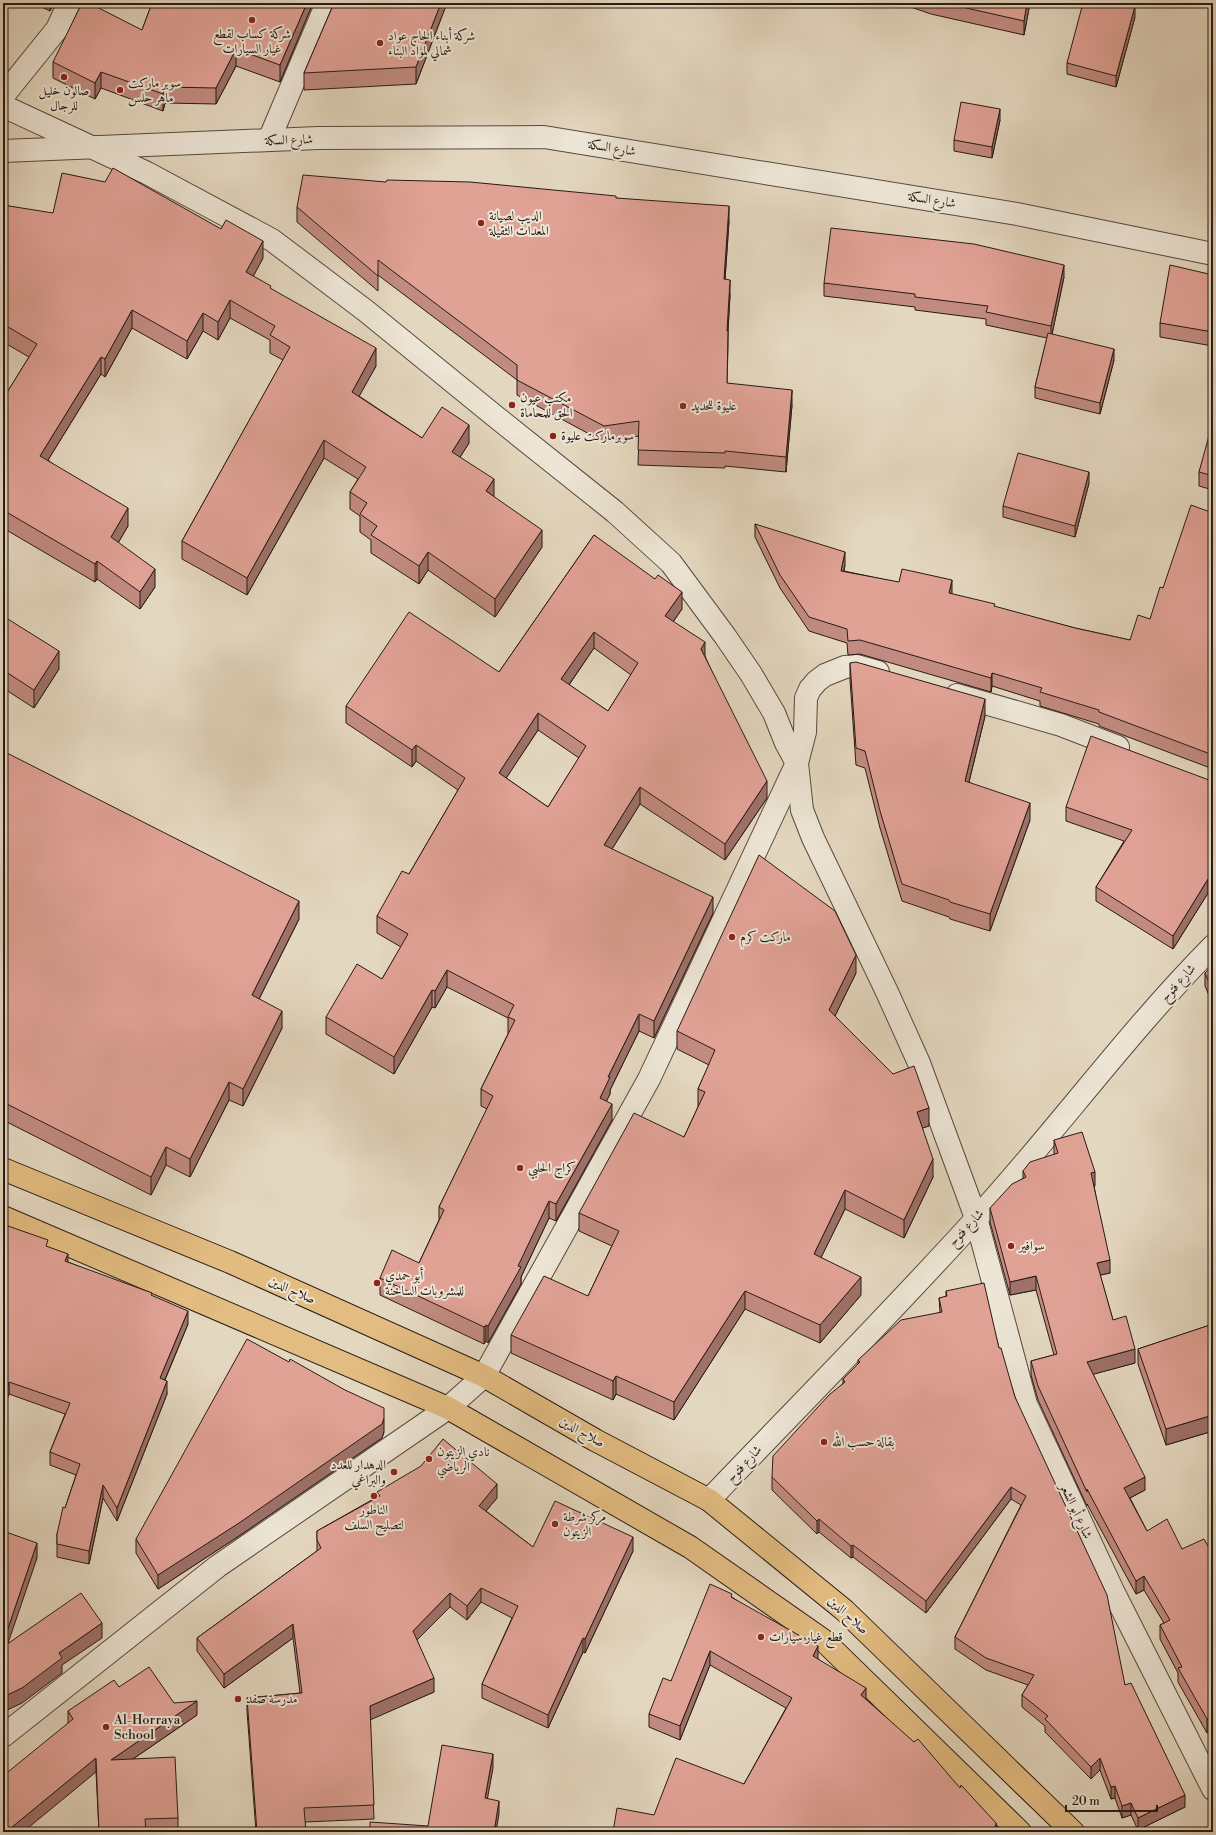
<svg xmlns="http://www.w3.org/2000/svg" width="1216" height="1835" font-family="'Libre Bodoni',Amiri,serif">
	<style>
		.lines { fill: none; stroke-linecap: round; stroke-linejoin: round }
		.minor-casing { stroke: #574940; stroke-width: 24 }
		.highway-casing { stroke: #281a15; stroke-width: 24 }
		.minor { stroke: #ede5d5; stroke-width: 22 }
		.highway { stroke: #e2bc80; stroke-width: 22 }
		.wall { fill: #c28b81; stroke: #281a15; fill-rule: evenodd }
		.shaded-wall { fill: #9e7169; stroke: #281a15 }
		.building { fill: #e1a296; stroke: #281a15; fill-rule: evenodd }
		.poi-dot { fill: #8f2418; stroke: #ede5d5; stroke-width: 1.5 }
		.labels { text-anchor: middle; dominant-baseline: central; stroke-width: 4; stroke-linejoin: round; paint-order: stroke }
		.poi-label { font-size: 13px; fill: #281a15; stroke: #ede5d5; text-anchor: start }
		.street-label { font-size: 13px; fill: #281a15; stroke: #ede5d5 }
	</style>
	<rect width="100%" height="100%" fill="#e4d7bf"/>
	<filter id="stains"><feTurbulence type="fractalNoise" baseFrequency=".005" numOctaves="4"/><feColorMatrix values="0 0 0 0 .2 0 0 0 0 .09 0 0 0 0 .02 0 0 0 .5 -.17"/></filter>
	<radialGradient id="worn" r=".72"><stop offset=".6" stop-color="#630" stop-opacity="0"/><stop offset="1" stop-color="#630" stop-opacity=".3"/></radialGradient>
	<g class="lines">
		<!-- minor casing -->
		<g class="minor-casing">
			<g id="minor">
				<path d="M3,96L57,29L69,3"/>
				<path d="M3,106L147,173L272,240L366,311L496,417L615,512L671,563L725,636L751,674L774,713L786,743L797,763L802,810L813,838L887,992L919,1063L976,1218L1026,1404L1113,1591L1213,1789"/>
				<path d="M269,140L327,3"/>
				<path d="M3,151L318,138L544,137L1017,214L1213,254"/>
				<path d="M957,695L1061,725L1118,747"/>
				<path d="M709,1500C798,1407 889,1315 976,1219C1057,1130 1128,1032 1213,946"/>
				<path d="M3,1736L218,1566L448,1408L484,1376L649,1079L797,763L805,732L806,698L810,689L817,681L825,675L845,667L857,666L878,672"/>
			</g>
		</g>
		<!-- highway casing -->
		<g class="highway-casing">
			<g id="highway">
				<path d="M3,1169L230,1262L484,1376L595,1440L709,1500L844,1610L1073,1832"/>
				<path d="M3,1217L448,1408L690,1547L823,1640L1020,1832"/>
			</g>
		</g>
		<!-- minor -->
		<use href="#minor" class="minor"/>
		<!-- highway -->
		<use href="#highway" class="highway"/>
	</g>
	<!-- wall -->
	<g class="wall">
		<path d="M33,3H54L50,11Z"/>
		<path d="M152,3H313L280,82L236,66L216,104L165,103L163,111L101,88L95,99L53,78V62L142,30Z"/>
		<path d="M334,3H447L416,84L304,90V73Z"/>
		<path d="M899,3H1030L1024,35L931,14Z"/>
		<path d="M1135,17L1116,87L1067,74V63Z"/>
		<path d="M1000,120L992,158L954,151V140Z"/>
		<path d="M616,198L729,221L725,279L730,295L728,331V347L727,383L792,405L786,472L725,466V468L638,465L639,436L604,442L517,395V380L378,275V291L297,222V207Z"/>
		<path d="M3,205L263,258L253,276L376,366L359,396L422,438L469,443L460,457L494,497L542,547L495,617L428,570L419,584L371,553V540L360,532V516L350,509V492L358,479L324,458L247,595L182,559V541L283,360L270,353V340L230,318L218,340L203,331L187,359L132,328L105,377L101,374L48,460L128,526L118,543L155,587L140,609L97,579L95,582L3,528V399L29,357L3,342Z"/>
		<path d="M1213,275V346L1160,337V323Z"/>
		<path d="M1064,277L1052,334L1114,360L1100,414L1035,398V387L1047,338L986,325V319L915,310V307L824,296V283Z"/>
		<path d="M1213,432V490L1199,486V472Z"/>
		<path d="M1089,483L1075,537L1003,517V506Z"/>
		<path d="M1213,513V769L1099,726V724L1040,706V701L992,686L991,692L860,654L848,655L847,643L809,631L780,588L755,537V524L845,565L844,571L952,594L995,607L1075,628L1130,640L1150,619L1163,588Z"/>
		<path d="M594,535L682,609L673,622L705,656L767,798L725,860L640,804L612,849L713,913L654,1038L639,1031L610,1090V1094L606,1101L612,1120L556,1221L549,1218L521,1277V1284L488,1343L486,1341L484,1344L380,1295V1278L419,1263L439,1220V1207L487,1109L481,1106V1089L508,1034V1018L447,987L435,1008L432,1007L394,1074L326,1034V1017L382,979L401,947L377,933V916L409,874L458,790L416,761L412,767L346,723V706L499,672ZM594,648L631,675L608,711L569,685ZM538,730L579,758L548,807L506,778Z"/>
		<path d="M3,616L59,669L34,708L3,688Z"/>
		<path d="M850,663L985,716L969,782L1030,820L990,931L950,919L949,917L902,901L880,828L865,768L856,765L850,680Z"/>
		<path d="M3,751L299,919L259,999L282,1028L243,1106L229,1100L190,1177L166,1165L151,1195L3,1120Z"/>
		<path d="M1209,780H1213V895L1208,893L1173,949L1096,901V887L1124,841L1066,821V807Z"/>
		<path d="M1213,965V1005L1205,986V973Z"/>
		<path d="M856,973L835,1016L929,1126L922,1128L933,1177L904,1238L845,1209L821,1257L861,1295L820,1343L745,1309L674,1420L616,1394L613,1400L511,1353V1335L588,1296L612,1246L579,1231V1213L684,1137L698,1107V1089L709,1065L677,1049V1031Z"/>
		<path d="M1054,1140L1095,1186H1094L1110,1273L1100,1275L1113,1320L1135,1363L1093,1374L1145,1490L1130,1498L1147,1531L1182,1549L1213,1555V1729L1207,1733L1178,1682V1673L1160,1639V1625L1164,1623L1144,1590L1136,1594L1087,1504V1506L1038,1400L1031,1375V1361L1054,1355L1036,1290L1010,1295L990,1222V1208L1023,1178V1171L1054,1155Z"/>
		<path d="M3,1232L48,1247L68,1262L152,1296L188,1324L165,1380L167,1394L117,1521L103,1498L89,1564L57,1557V1534L65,1508L76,1475L50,1465V1452L65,1414L9,1394Z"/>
		<path d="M946,1291L999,1348L1015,1397L1125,1685L1185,1807L1138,1830L1131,1815L1122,1818L1115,1798L1111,1799L1100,1770L1091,1779L1045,1732V1726L1022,1707V1695L1028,1685L986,1670L955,1649V1637L1021,1505L1011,1499L926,1613L853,1557L851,1558L819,1532L817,1534L772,1490V1477L843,1383V1379L858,1364V1360L940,1312L939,1298L946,1297Z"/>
		<path d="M1213,1324V1431L1166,1445L1138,1364V1349Z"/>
		<path d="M384,1432L382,1438L239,1536L158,1589L136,1553V1539Z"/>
		<path d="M377,1492L497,1498L486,1511L533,1547L633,1551L585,1653L583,1652L548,1728L482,1698V1684L512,1618L481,1602L467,1620L450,1607L417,1640L434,1692L370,1719L374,1819L305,1822L306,1832H256L247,1711V1698L300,1693L293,1638L224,1688L197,1651V1638L317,1551V1531L377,1497Z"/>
		<path d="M732,1597L818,1659L866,1698L996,1832L654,1815L744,1784L786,1708L710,1665L680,1740L649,1727V1714L671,1681Z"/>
		<path d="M119,1687L174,1703L197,1715L133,1759L178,1818V1832H99L96,1772L68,1723V1711Z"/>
	</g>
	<!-- shaded-wall -->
	<g class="shaded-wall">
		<path d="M50,3H54L50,11Z"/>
		<path d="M307,3H313L280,82V65Z"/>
		<path d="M441,3H447L416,84V67Z"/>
		<path d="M1027,3H1030L1024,35V21Z"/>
		<path d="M1135,6V17L1116,87V76Z"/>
		<path d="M236,49V66L216,104V88Z"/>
		<path d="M101,72V88L95,99V83Z"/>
		<path d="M165,87V103L163,111V94Z"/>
		<path d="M1000,109V120L992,158V147Z"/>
		<path d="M729,206V221L724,295V279Z"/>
		<path d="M263,241V258L246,290V272Z"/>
		<path d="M1064,265V277L1051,339V326Z"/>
		<path d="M730,280V295L727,347V331Z"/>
		<path d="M230,300V318L218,340V322Z"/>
		<path d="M132,310V328L105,377V359Z"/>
		<path d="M203,313V331L187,359V341Z"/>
		<path d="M376,348V366L352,409V392Z"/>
		<path d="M1114,349V360L1100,414V403Z"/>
		<path d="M101,357V374L40,473V456Z"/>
		<path d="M792,390V405L786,472V457Z"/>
		<path d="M469,425V443L452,470V452Z"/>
		<path d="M324,440V458L247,595V578Z"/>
		<path d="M1089,472V483L1075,537V526Z"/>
		<path d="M494,479V497L486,491Z"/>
		<path d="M128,508V526L111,555V537Z"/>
		<path d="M542,530V547L495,617V599Z"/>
		<path d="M428,552V570L419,584V566Z"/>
		<path d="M845,552V565L841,584V571Z"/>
		<path d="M97,561V579L95,582V564Z"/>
		<path d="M155,569V587L140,609V592Z"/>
		<path d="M952,580V594L949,593Z"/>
		<path d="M682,592V609L665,633V616Z"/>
		<path d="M594,632V648L561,696V679Z"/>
		<path d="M705,642V659L701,649Z"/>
		<path d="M59,651V669L34,708V690Z"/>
		<path d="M992,673V686L991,692V678Z"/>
		<path d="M985,699V716L965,798V781Z"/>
		<path d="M538,713V730L499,789V773Z"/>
		<path d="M416,745V761L412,767V750Z"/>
		<path d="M767,781V798L725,860V844Z"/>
		<path d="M640,787V804L604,862V845Z"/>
		<path d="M1030,803V820L990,931V914Z"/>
		<path d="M1208,879V893L1173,949V936Z"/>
		<path d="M713,897V913L654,1038V1021Z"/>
		<path d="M299,901V919L252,1013V995Z"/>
		<path d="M856,955V973L829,1028V1010Z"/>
		<path d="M447,970V987L435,1008V991Z"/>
		<path d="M432,990V1007L394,1074V1057Z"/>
		<path d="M282,1011V1028L243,1106V1089Z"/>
		<path d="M639,1014V1031L610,1090V1094L600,1115V1098L608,1077Z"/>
		<path d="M229,1082V1100L190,1177V1159Z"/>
		<path d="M612,1104V1120L556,1221V1204Z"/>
		<path d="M929,1108V1126L917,1130V1112Z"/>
		<path d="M166,1147V1165L151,1195V1177Z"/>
		<path d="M933,1159V1177L904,1238V1220Z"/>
		<path d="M1095,1172V1186L1091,1187V1173Z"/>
		<path d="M845,1190V1209L814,1272V1254Z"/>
		<path d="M549,1201V1218L521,1277V1284L488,1343V1326Z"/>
		<path d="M68,1254V1267L65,1261Z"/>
		<path d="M1110,1260V1273L1097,1276V1263Z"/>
		<path d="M1036,1276V1290L1010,1295V1282Z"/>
		<path d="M861,1277V1295L820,1343V1325Z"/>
		<path d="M745,1291V1309L674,1420V1402Z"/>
		<path d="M188,1311V1324L160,1391V1378Z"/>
		<path d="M486,1325V1341L484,1344V1327Z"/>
		<path d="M1135,1349V1363L1087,1376V1362Z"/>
		<path d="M616,1376V1394L613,1400V1381Z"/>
		<path d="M167,1381V1394L117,1521V1508Z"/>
		<path d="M9,1382V1394L3,1413V1401Z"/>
		<path d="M1213,1415V1431L1166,1445V1429Z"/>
		<path d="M384,1418V1432L382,1438L239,1536L158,1589V1575Z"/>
		<path d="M1145,1477V1490L1124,1501V1488Z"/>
		<path d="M497,1484V1498L479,1519V1506Z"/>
		<path d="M103,1485V1498L89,1564V1551Z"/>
		<path d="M1011,1487V1499L926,1613V1601Z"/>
		<path d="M819,1519V1532L817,1534V1521Z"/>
		<path d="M633,1537V1551L585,1653V1639Z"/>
		<path d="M37,1543V1558L3,1658V1643Z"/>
		<path d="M853,1545V1557L851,1558V1546Z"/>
		<path d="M1144,1576V1590L1136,1594V1581Z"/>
		<path d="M481,1588V1602L467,1620V1606Z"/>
		<path d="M450,1593V1607L413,1644V1631Z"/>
		<path d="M102,1623V1638L62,1665V1673L22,1703L3,1712V1697L59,1653Z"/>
		<path d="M293,1624V1638L224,1688V1674Z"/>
		<path d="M583,1638V1652L548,1728V1715Z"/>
		<path d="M818,1646V1660L813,1656Z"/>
		<path d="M710,1651V1665L680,1740V1726Z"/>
		<path d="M434,1678V1692L370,1720V1706Z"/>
		<path d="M866,1688V1701L861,1695Z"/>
		<path d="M197,1701V1715L111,1774V1760Z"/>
		<path d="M1213,1716V1729L1207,1733V1719Z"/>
		<path d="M493,1754V1768L485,1812V1798Z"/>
		<path d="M96,1758V1772L23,1832H6Z"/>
		<path d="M1100,1758V1770L1091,1779V1767Z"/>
		<path d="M1115,1786V1798L1111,1799V1787Z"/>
		<path d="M1185,1795V1807L1138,1830V1818Z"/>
		<path d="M499,1801V1814L496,1832H494Z"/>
		<path d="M1131,1803V1815L1122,1818V1806Z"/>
		<path d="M996,1823V1832H994Z"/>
	</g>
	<!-- building -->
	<g class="building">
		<path d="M82,3H89L142,30L152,3H307L280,65L236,49L216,88L165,87L163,94L101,72L95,83L53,62Z"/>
		<path d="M334,3H441L416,67L304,73Z"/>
		<path d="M944,3H1027L1024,21Z"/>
		<path d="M1083,3H1123L1135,6L1116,76L1067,63Z"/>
		<path d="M961,102L1000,109L992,147L954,140Z"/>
		<path d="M113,168L221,229L226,220L263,241L246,272L271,286L270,288L376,348L352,392L422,438L442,407L469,425L452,452L494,479L486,491L542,530L495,599L428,552L419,566L371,535L377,526L360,514L367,503L350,492L366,467L324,440L247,578L182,541L290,347L270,335L275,326L230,300L218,322L203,313L187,341L132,310L105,359L101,357L40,456L128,508L111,537L155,569L140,592L97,561L95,564L3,510V399L37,344L3,324V205L53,213L62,173L105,182Z"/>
		<path d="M303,175L386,182L387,180L470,182L616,196V198L729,206L724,279L730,280L727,331H728L727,383L792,390L786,457L725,451V453L638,450L639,421L604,426L517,380V365L378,260V276L297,207Z"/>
		<path d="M831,228L974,244L1064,265L1051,326L986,312L988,306L915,297V294L824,283Z"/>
		<path d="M1170,265L1213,275V332L1160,323Z"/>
		<path d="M1048,333L1114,349L1100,403L1035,387Z"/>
		<path d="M1210,432H1213V476L1199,472Z"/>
		<path d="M1018,453L1089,472L1075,526L1003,506Z"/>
		<path d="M1191,505L1213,513V755L1099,712V710L1040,692L1042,688L992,673L991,678L860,640L848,641L847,629L809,617L780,575L755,524L845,552L841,571L899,582L902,569L952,580L949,593L995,604L994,606L1075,628L1130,640L1138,615L1150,619L1160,587L1163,588Z"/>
		<path d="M594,535L655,579L658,575L682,592L665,616L705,642L701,649L767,781L725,844L640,787L604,845L713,897L654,1021L639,1014L608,1077H610L600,1098L612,1104L556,1204L549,1201L518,1266L521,1267L488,1326L486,1325L484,1327L380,1278L392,1250L419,1263L444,1210L439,1207L493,1096L481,1089L515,1020L508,1017L514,1005L447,970L435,991L432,990L394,1057L326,1017L357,964L382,979L408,934L377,916L402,871L409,874L465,778L416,745L412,750L346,706L409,612L499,672ZM594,632L638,663L608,711L561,679ZM538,713L586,746L548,807L499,773Z"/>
		<path d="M3,616L59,651L34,690L3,670Z"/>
		<path d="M856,662L985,699L965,781L1030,803L990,914L950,902L949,900L902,884L880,811L865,751L856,748L850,663Z"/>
		<path d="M1091,736L1209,780H1213V882L1208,879L1173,936L1096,887L1132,830L1066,807Z"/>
		<path d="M3,751L299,901L252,995L282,1011L243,1089L229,1082L190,1159L166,1147L151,1177L3,1102Z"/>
		<path d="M759,855L835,911L856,955L829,1010L893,1074L914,1066L929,1108L917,1112L933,1159L904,1220L845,1190L814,1254L861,1277L820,1325L745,1291L674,1402L616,1376L613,1381L511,1335L544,1276L588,1296L619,1231L579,1213L634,1113L684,1137L705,1092L698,1089L715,1050L677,1031Z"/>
		<path d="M1213,965V991L1205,973Z"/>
		<path d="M1082,1132L1095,1172L1091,1173L1110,1260L1097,1263L1113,1320L1126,1316L1135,1349L1087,1362L1145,1477L1124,1488L1147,1531L1167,1519L1182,1549L1204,1539L1213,1555V1716L1207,1719L1178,1668L1182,1667L1160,1625L1170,1620L1144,1576L1136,1581L1087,1489V1492L1038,1386L1031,1361L1057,1354L1036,1276L1010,1282L990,1208L1012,1184L1026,1177L1023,1171L1030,1162L1058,1153L1054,1140Z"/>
		<path d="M8,1226L48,1240L46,1246L68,1254L65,1261L152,1293L151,1295L188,1311L160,1378L167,1381L117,1508L103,1485L89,1551L57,1544V1534L63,1507L65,1508L80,1464L50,1452L70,1403L9,1382L3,1401V1232L6,1233Z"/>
		<path d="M984,1283L999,1348H1001L1015,1397L1107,1595L1125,1685L1131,1683L1185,1795L1138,1818L1131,1803L1122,1806L1115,1786L1111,1787L1100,1758L1091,1767L1045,1719L1048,1716L1022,1695L1034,1675L986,1658L955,1637L1026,1496L1011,1487L926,1601L853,1545L851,1546L819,1519L817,1521L772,1477L773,1456L829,1395L845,1382L843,1379L860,1362L858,1360L901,1320L942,1312L939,1298L947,1296L946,1291Z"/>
		<path d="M1213,1324V1415L1166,1429L1138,1349Z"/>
		<path d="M247,1339L289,1362L290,1359L345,1390L384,1408V1418L382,1424L239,1523L158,1575L136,1539Z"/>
		<path d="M443,1439L497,1484L479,1506L533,1547L555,1501L633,1537L585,1639L583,1638L548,1715L482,1684L518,1606L481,1588L467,1606L450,1593L413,1631L434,1678L370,1706L374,1805L304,1808L306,1832H257L247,1698L302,1693L293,1624L224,1674L197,1638L321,1548L317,1540V1531L380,1496L377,1492L421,1466Z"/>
		<path d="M3,1531L37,1543L3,1643Z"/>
		<path d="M710,1584L732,1594L731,1597L818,1646L813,1656L866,1688L861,1695L914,1742L918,1739L960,1788L961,1785L996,1823L994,1832H613L617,1808L654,1815L676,1758L744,1784L792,1698L710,1651L680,1726L649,1714L663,1678L671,1681Z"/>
		<path d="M81,1593L102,1623L59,1653L62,1658L22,1688L3,1697V1647Z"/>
		<path d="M149,1667L174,1703L197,1701L111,1760L175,1757L178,1818L145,1819L146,1832H99L96,1758L6,1832H3V1776L73,1719L68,1711L114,1680L119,1687Z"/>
		<path d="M442,1745L493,1754L485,1798L499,1801L494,1832H370V1822L428,1826Z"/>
	</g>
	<!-- markers -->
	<g class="poi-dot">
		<circle cx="252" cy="20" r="4"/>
		<circle cx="380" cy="43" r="4"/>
		<circle cx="64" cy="77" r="4"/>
		<circle cx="120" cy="90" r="4"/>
		<circle cx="481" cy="223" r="4"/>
		<circle cx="512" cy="405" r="4"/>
		<circle cx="683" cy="406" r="4"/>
		<circle cx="553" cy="436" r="4"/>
		<circle cx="732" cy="937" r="4"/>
		<circle cx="520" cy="1168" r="4"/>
		<circle cx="1011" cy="1246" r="4"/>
		<circle cx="377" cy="1283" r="4"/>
		<circle cx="824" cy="1442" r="4"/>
		<circle cx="429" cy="1459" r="4"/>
		<circle cx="394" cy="1472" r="4"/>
		<circle cx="374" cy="1496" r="4"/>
		<circle cx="555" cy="1524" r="4"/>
		<circle cx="761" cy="1637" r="4"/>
		<circle cx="238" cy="1699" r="4"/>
		<circle cx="106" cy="1727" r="4"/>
	</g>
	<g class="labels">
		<!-- poi labels -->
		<g class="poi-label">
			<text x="252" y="34" text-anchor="middle">شركة كساب لقطع<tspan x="252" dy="15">غيار السيارات</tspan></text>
			<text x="388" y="36">شركة أبناء الحاج عواد<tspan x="388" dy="15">شمالي لمواد البناء</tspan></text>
			<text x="128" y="83">سوبر ماركت<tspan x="128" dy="15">ماهر حلس</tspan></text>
			<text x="64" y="91" text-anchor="middle">صالون خليل<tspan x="64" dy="15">للرجال</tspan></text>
			<text x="489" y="216">الديب لصيانة<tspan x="489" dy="15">المعدات الثقيلة</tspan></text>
			<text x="520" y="398">مكتب عيون<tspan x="520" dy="15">الحق للمحاماة</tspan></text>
			<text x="691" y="406">عليوة للحديد</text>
			<text x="561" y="436">سوبرماركت عليوة</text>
			<text x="740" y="937">ماركت كرم</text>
			<text x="528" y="1168">كراج الحلبي</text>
			<text x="1019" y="1246">سوافير</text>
			<text x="385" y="1276">أبو حمدي<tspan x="385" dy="15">للمشروبات الساخنة</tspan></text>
			<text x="832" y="1442">بقالة حسب الله</text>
			<text x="437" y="1452">نادي الزيتون<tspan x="437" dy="15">الرياضي</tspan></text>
			<text x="386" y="1465" text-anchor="end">الدهدار للعدد<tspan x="386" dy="15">والبراغي</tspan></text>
			<text x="374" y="1510" text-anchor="middle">الناطور<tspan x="374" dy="15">لتصليح السلف</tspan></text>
			<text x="563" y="1517">مركز شرطة<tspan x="563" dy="15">الزيتون</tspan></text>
			<text x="769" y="1637">قطع غيار سيارات</text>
			<text x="246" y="1699">مدرسة صفد</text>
			<text x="114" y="1720">Al-Horraya<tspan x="114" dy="15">School</tspan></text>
		</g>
		<!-- street labels -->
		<g class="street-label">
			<text transform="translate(289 140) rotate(-2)">شارع السكة</text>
			<text transform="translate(612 148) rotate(9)">شارع السكة</text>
			<text transform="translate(932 200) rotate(9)">شارع السكة</text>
			<text transform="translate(1178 983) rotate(-48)">شارع فتوح</text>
			<text transform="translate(966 1228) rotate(-47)">شارع فتوح</text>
			<text transform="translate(292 1290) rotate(24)">صلاح الدين</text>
			<text transform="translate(582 1432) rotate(29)">صلاح الدين</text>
			<text transform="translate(744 1464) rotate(-47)">شارع فتوح</text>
			<text transform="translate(1076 1511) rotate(65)">شارع أبو الشعر</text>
			<text transform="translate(848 1615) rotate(42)">صلاح الدين</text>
		</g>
	</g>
	<!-- margin -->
	<rect width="1216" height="1835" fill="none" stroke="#e4d7bf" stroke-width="16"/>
	<rect x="4" y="4" width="1208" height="1827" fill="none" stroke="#281a15" stroke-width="2"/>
	<rect x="8" y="8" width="1200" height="1819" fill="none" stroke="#281a15"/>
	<!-- scale -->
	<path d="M1066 1805v6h91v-6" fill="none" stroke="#281a15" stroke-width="2"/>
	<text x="1072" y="1805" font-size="12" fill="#281a15" stroke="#ede5d5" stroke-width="3" paint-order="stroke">20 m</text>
	<rect width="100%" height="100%" filter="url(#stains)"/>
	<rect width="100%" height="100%" fill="url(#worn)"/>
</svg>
